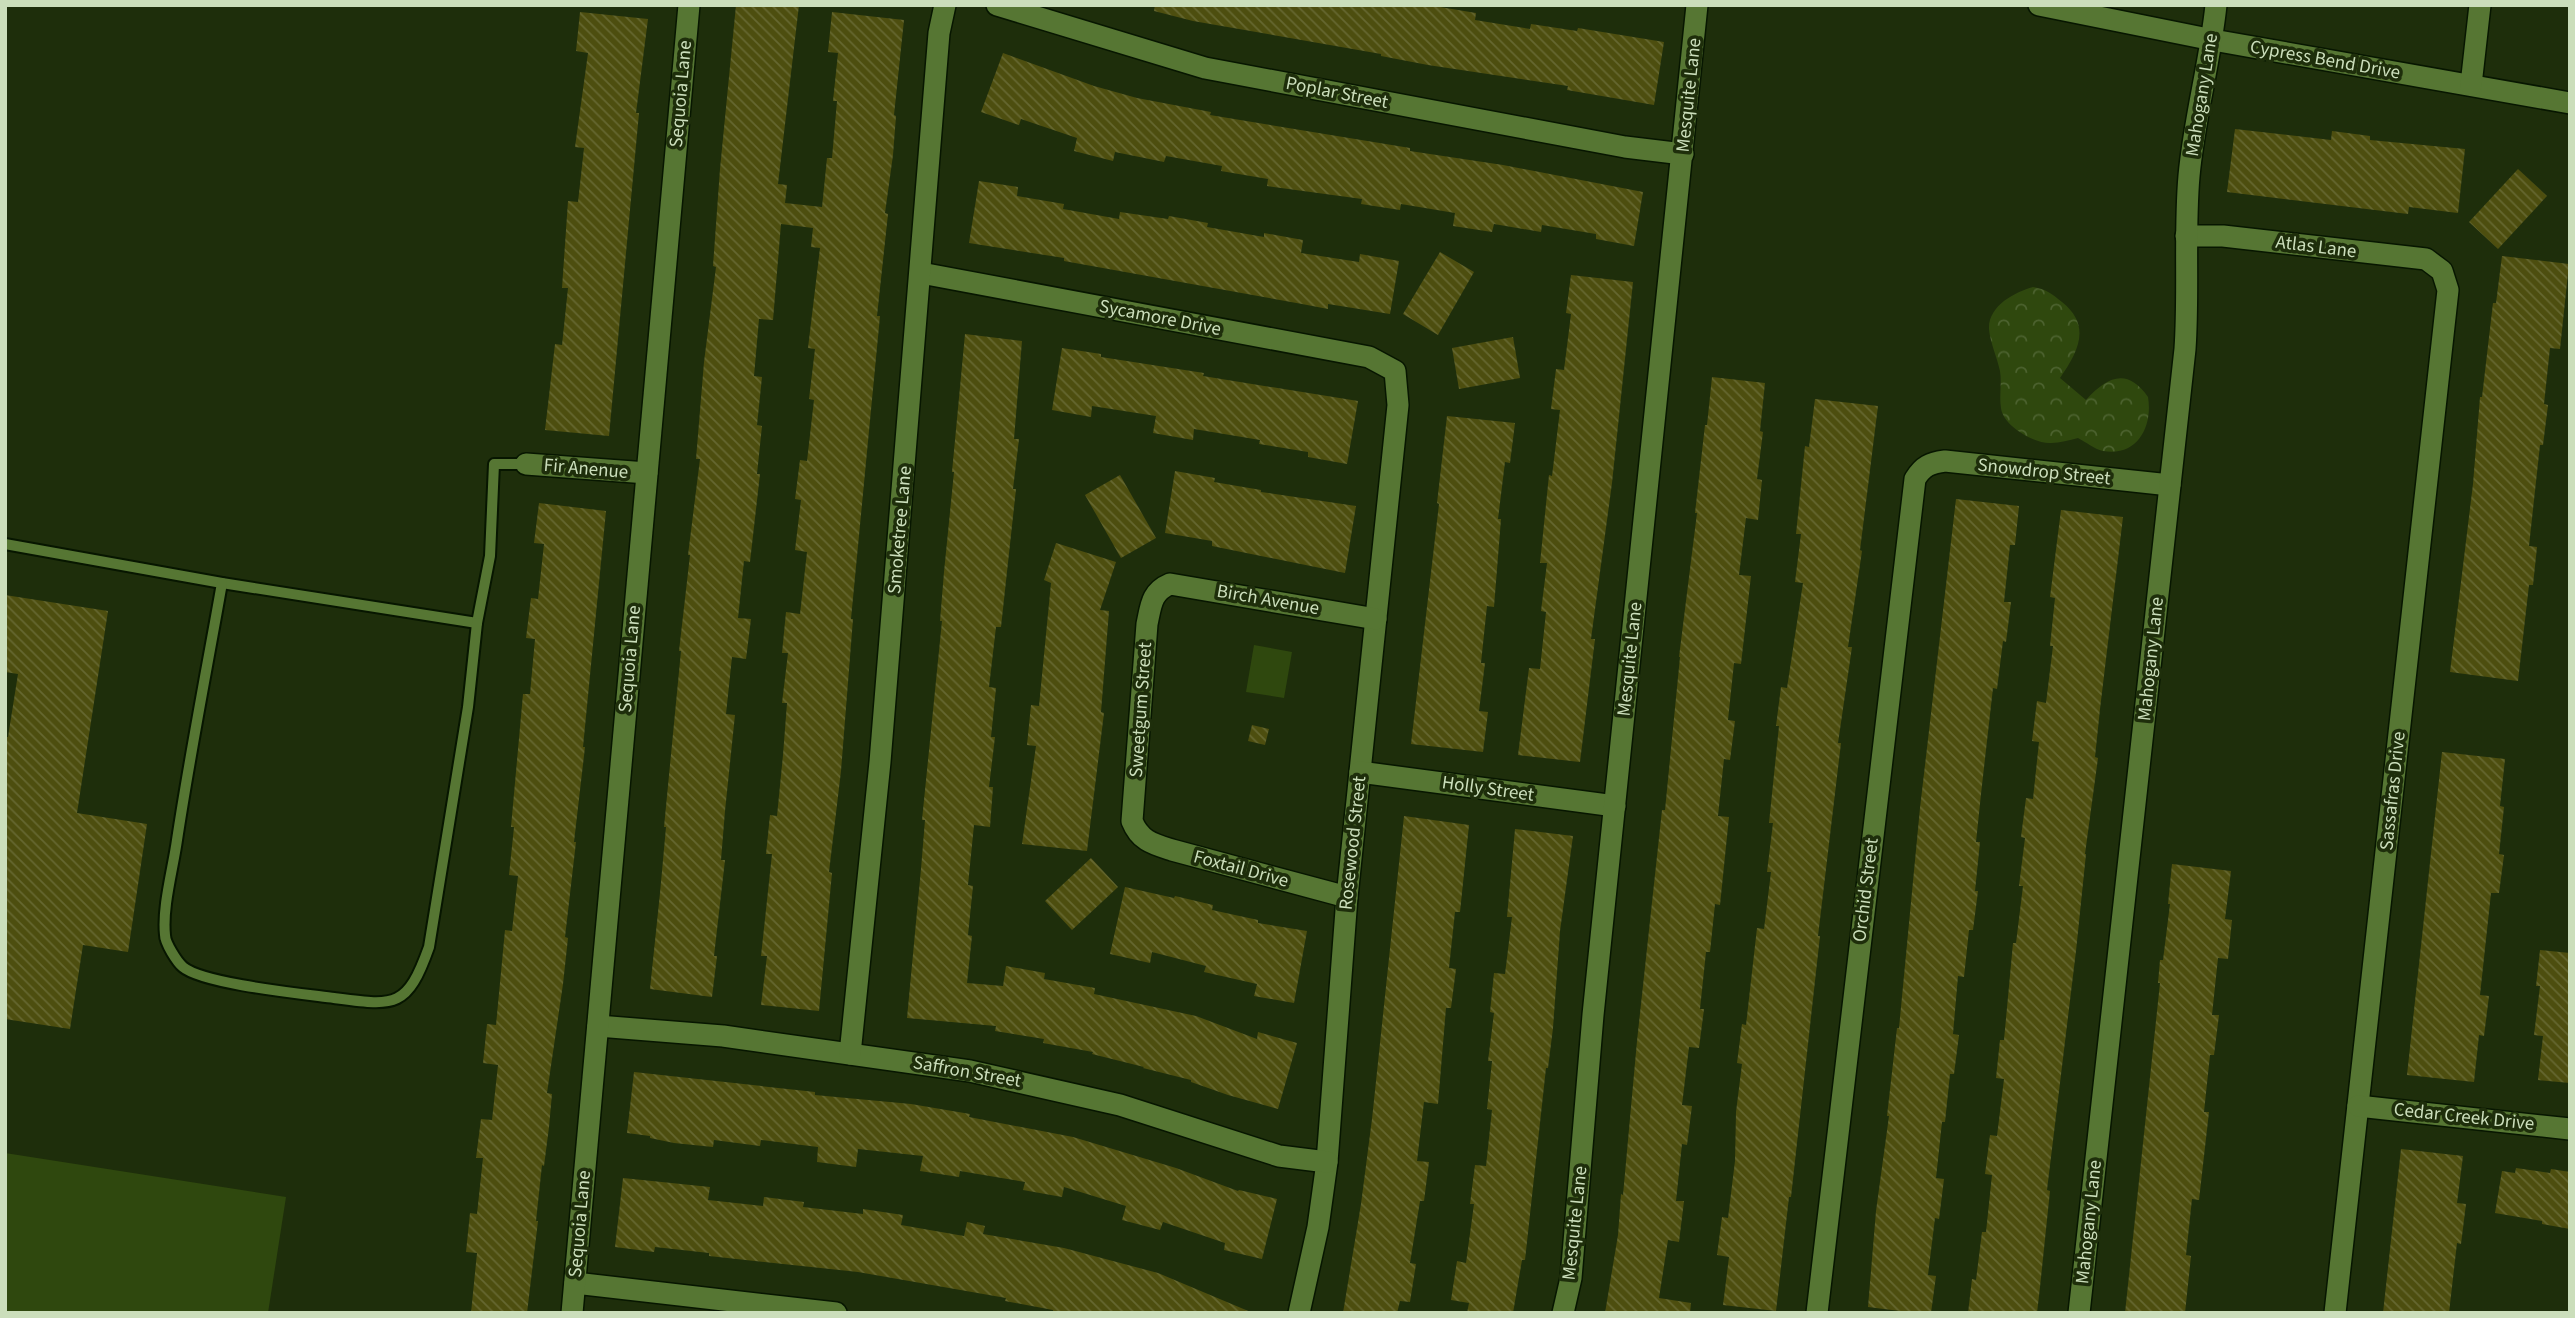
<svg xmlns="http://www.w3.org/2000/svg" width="2575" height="1318" font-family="'Source Sans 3',sans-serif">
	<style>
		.grass { fill: #2f480e }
		.forest { fill: url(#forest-crowns) }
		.building { fill: url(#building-back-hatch) }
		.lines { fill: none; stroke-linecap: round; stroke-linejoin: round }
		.lane-casing { stroke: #071600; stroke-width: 14 }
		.street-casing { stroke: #071600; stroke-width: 24 }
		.lane { stroke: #567633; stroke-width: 10 }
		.street { stroke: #567633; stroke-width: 21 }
		.labels { text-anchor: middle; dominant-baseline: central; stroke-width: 7; stroke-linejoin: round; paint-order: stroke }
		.street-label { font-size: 19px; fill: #cbdebb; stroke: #1e2e0b }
	</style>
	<defs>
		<pattern id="forest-crowns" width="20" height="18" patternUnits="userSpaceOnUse" patternTransform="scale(1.75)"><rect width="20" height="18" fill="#2f480e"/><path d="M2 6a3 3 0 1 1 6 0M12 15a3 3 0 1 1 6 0" fill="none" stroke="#4c622f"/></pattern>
		<pattern id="building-back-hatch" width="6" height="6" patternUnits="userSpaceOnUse" patternTransform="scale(1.75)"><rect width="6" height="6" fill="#4d4e0f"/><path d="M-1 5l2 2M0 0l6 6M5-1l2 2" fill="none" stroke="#656730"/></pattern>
	</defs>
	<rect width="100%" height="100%" fill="#1e2e0b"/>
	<!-- grass -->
	<g class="grass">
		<path d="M1254,645L1292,652L1284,698L1246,692Z"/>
		<path d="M5,1153L286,1197L268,1313H5Z"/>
	</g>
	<!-- forest -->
	<path class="forest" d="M2033,287C2046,289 2052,294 2062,302C2092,326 2078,352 2060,378L2086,400C2107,377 2127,367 2148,397C2153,427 2137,457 2103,451C2094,449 2086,442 2078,438C2069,440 2060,443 2051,443C2035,444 2003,426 2001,408C1999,396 2002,383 2000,371C1997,357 1990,342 1989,329C1988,306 2015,292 2033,287Z"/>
	<!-- building -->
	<g class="building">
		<path d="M736,5H799L778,184L787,185L785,203L822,207L827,158H832L837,101H833L838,53L828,52L832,12L904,20L894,115L896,116L893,155L885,213L888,214L877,316H880L851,619H853L841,771L829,872L832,873L819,1011L761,1005L767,956H761L772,854H766L770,815L777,816L783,755L787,703H782L788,653H782L786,612L800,614L807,552L795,550L801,500L795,499L800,460L807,461L814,400L809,399L815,349L808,348L820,248L811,247L813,228L781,224L773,320L759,319L754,376L762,377L757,425L762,426L757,474H760L750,562L744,561L738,618L751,619L746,659L732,657L726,714L735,715L725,811L721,860H725L714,956H717L712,997L650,989L660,893L666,827H664L681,651H679L690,555H688L700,459H696L704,362L716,267L713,266L720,169Z"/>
		<path d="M1155,5H1428L1476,13L1475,20L1530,29L1531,24L1577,31L1578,28L1664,42L1654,105L1567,90L1568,86L1428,65L1381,56V54L1193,21L1154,11Z"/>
		<path d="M580,12L648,19L636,113H639L609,436L545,430L555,344L562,345L568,288H562L568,201L578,202L584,148L575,147L588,53L576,51Z"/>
		<path d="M1003,53L1094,86L1137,98L1211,112L1210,115L1410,148V151L1503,165L1643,192L1634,246L1596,239V234L1542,225L1541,232L1494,224L1492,232L1453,226L1455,213L1401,204L1400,210L1361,204L1362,199L1267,186L1268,179L1221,171L1222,166L1166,156L1164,162L1115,152L1113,161L1074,151L1077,138L1021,119L1019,125L981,112Z"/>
		<path d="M2235,129L2331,140L2332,131L2370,136V140L2465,149L2458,213L2409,207L2408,214L2227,192Z"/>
		<path d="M2518,169L2547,196L2498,249L2469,222Z"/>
		<path d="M979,181L1018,187L1017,196L1064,204L1063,209L1119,219L1120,212L1168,219L1169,216L1208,223L1207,227L1264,237V233L1303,240L1301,253L1359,262L1360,254L1399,261L1390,314L1328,304V309L1302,304L1064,261V258L969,243Z"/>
		<path d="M1440,252L1474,272L1438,335L1403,314Z"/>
		<path d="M2502,256L2569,264L2560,349L2550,348L2544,404L2548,405L2543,445H2540L2529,546L2537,547L2533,585H2529L2518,681L2450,672L2473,484L2480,397H2482L2493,303H2496Z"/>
		<path d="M1571,275L1633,282L1612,483L1591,639H1595L1580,762L1518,755L1529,668L1540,669L1546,612L1541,611L1547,563H1540L1549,475L1552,476L1560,410L1551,409L1556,369L1564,370L1571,314L1566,313Z"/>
		<path d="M965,334L1022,341L1014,439H1019L1013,489H1016L1001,627H996L989,687L996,688L991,737H995L989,787H993L990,827L974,825L968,885L973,886L968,935L972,936L967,983L1003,986L1006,966L1045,973L1044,979L1095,988L1094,994L1196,1016L1257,1039L1258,1032L1297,1043L1278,1109L1228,1095L1191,1082V1080L1143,1068L1144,1067L1092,1054L1093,1052L1043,1043L1044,1039L995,1031L996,1026L907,1018L921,869L925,820H922L942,621H940L944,572L954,472H952Z"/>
		<path d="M1513,337L1520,378L1459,389L1452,348Z"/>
		<path d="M1062,348L1101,354V357L1204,373L1203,376L1358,401L1347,464L1308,457V452L1259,444L1260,440L1194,429L1193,440L1153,433L1156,416L1092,406L1091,417L1052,410Z"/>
		<path d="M1712,377L1765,383L1760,431L1763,432L1757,479L1762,480L1758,520L1746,518L1739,575L1751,576L1741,664L1734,663L1728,720L1735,721L1730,760L1724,759L1718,816L1729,817L1720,905L1715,904L1710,952H1706L1700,1009H1704L1699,1048L1689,1047L1682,1105L1692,1106L1687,1145L1682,1144L1676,1201H1684L1679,1242L1668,1240L1659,1298L1691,1303L1690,1313H1605L1618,1235L1621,1194L1623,1195L1637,1041L1662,810H1665L1680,657H1679L1697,513H1695L1705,425H1707Z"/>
		<path d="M1815,399L1878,406L1860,550L1862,551L1848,647H1852L1838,743H1841L1818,936H1820L1791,1197H1789L1776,1311L1723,1305L1729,1257L1717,1255L1722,1217L1728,1218L1735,1161L1736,1112L1742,1064L1737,1063L1742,1024L1746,1025L1757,928L1764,929L1771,872H1767L1773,823H1769L1779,726H1776L1781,687L1787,688L1803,583L1795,582L1801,534H1796L1805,446L1809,447Z"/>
		<path d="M1447,416L1515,423L1510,463L1505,462L1498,519H1501L1494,607L1487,606L1481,663H1485L1479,711L1488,712L1483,752L1411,744L1439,504L1437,503Z"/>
		<path d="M1175,471L1215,478L1214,482L1261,490V492L1356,506L1345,573L1212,546V541L1165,533Z"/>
		<path d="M1120,475L1156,538L1121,558L1085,495Z"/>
		<path d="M1956,499L2019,506L2015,545H2010L2004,602H2011L2006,642L2003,641L1997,689L1993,688L1981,794L1976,842H1980L1975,891H1978L1973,930H1969L1964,977L1958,976L1953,1034L1959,1035L1954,1074H1950L1945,1122H1942L1936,1178L1944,1179L1939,1219L1935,1218L1928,1275L1936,1276L1931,1313H1916L1868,1307L1876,1211L1889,1116H1887L1897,1028H1899L1920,808Z"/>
		<path d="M539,503L606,511L583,747H585L574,842H576L565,937L568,938L563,984L547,1093L552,1094L549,1127L544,1166L542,1165L536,1221H538L527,1313H471L477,1253L466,1252L470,1213L477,1214L483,1158H476L481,1119L492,1120L498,1065L483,1063L487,1024L496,1025L505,930L512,931L518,876L509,875L514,827H511L523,694H530L535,639L526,638L531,598L538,599L544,544L534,543Z"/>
		<path d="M2061,510L2123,517L2100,709L2095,757L2098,758L2085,854H2086L2076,951L2047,1190L2050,1191L2040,1287L2037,1313H1968L1972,1279L1976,1280L1982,1232H1986L1992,1175L1985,1174L1990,1135L1997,1136L2004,1079L1996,1078L2000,1040H2004L2013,943H2016L2023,886H2019L2025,838L2021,837L2026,798L2033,799L2039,742L2032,741L2037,701L2046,703L2053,646H2050L2055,598L2050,597Z"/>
		<path d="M1056,543L1116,562L1100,610L1109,611L1101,712L1104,713L1087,851L1022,844L1036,746L1027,745L1031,705L1039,706L1051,583L1044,580Z"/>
		<path d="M5,595L108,611L77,813L147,824L128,952L83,945L70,1029L5,1019V737H8L18,674L5,672Z"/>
		<path d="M1252,725L1269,729L1265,745L1248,741Z"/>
		<path d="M2442,752L2505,759L2500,806L2504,807L2499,854L2504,855L2499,893H2491L2480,995L2489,996L2484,1036L2479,1035L2474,1082L2407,1075Z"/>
		<path d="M1404,816L1469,825L1460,912H1455L1449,968L1456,969L1451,1008H1446L1438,1104L1424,1102L1417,1161L1429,1162L1424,1201H1420L1410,1263L1416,1264L1410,1302L1400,1301L1397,1313H1343L1361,1204L1372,1119Z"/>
		<path d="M1515,829L1573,836L1560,931L1553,1028L1548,1068H1546L1525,1260H1522L1513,1313H1467L1469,1303L1451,1300L1457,1261L1466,1263L1474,1204H1470L1475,1165L1486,1166L1492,1110L1487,1109L1492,1061H1488L1494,1013L1490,1012L1494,973L1505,974L1512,917H1507Z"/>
		<path d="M1091,858L1118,887L1072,930L1045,901Z"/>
		<path d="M2172,864L2231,871L2225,919L2232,920L2228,959L2218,958L2212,1015H2219L2214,1055H2210L2204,1112H2209L2199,1200L2192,1199L2186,1255L2191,1256L2185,1313H2125L2160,983H2158L2160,960H2163L2170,904H2168Z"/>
		<path d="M1125,887L1174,898L1175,896L1213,905L1212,910L1258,920V923L1307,931L1294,1003L1254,996L1257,984L1204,972L1206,966L1152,952L1150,963L1110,954Z"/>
		<path d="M2540,950L2570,953V1083L2538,1080L2543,1036L2534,1035L2540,986H2536Z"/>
		<path d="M634,1072L815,1092V1095L911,1104L970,1114L969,1117L1073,1137L1176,1168L1238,1191L1239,1190L1277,1199L1262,1259L1224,1250L1225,1243L1163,1222L1160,1230L1122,1220L1126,1206L1064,1187L1062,1197L1023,1190L1025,1182L960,1171L959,1177L920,1171L923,1156L858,1149L856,1167L817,1162L818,1147L761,1140L760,1146L714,1140L713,1147L674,1143L650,1138V1136L627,1133Z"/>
		<path d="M2401,1149L2463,1156L2457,1203L2466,1204L2461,1244L2457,1243L2449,1313H2383Z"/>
		<path d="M2516,1168L2550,1173L2551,1169L2570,1172V1229L2542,1224V1221L2495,1213L2502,1171L2515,1173Z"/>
		<path d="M623,1178L710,1187L708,1200L763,1206L764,1197L804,1202L803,1207L863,1214V1209L903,1215L901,1225L964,1236L967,1222L985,1226L983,1234L1064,1248L1158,1273L1253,1313H1053V1310L1005,1301L1006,1298L858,1272L709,1256V1253L655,1247L654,1252L615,1247Z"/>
	</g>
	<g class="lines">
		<!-- lane casing -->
		<g class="lane-casing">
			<g id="lane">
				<path d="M5,544L222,583L477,623L490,556L494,464H526"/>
				<path d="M222,583C207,668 190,754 177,840C173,869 162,907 165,935C165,943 177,962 183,967C203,984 304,994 334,998C395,1006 407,1009 429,947L468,707L477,623"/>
			</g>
		</g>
		<!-- street casing -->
		<g class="street-casing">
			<g id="street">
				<path d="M997,5L1205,68L1625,147L1683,154"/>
				<path d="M2039,5L2213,40L2570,103"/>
				<path d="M2471,85L2480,5"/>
				<path d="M2186,236H2223L2426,259L2442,271L2448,290L2335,1313"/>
				<path d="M921,273L1369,357L1395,371L1398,405L1347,897L1327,1162L1318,1227L1299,1313"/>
				<path d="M526,464L647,473"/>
				<path d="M1360,772L1615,806"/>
				<path d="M1347,897L1172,850C1153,844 1140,841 1132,821L1147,624C1151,606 1151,592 1170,584L1376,619"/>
				<path d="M598,1026L723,1036L970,1071L1120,1105L1279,1156L1327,1162"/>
				<path d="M850,1054L880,762L939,33L945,5"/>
				<path d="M2358,1106L2570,1129"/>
				<path d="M575,1283L836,1313"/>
				<path d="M572,1313L689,5"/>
				<path d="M1563,1313L1571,1278L1593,1015L1697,5"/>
				<path d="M1817,1313L1915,479C1923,466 1930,463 1945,461L2170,485"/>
				<path d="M2079,1313L2185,349C2189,291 2184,233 2189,176C2194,119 2210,63 2216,5"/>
			</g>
		</g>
		<!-- lane -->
		<use href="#lane" class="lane"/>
		<!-- street -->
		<use href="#street" class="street"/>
	</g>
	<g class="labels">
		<!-- street labels -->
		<g class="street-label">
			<text transform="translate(2325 60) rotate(10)">Cypress Bend Drive</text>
			<text transform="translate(1337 93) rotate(11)">Poplar Street</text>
			<text transform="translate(681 94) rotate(-85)">Sequoia Lane</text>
			<text transform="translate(1689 95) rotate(-84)">Mesquite Lane</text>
			<text transform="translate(2202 95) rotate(-81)">Mahogany Lane</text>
			<text transform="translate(2316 247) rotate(7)">Atlas Lane</text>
			<text transform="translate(1160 318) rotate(11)">Sycamore Drive</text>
			<text transform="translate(586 469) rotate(5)">Fir Anenue</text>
			<text transform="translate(2044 472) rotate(6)">Snowdrop Street</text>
			<text transform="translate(900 530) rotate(-85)">Smoketree Lane</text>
			<text transform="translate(1268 600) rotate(10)">Birch Avenue</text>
			<text transform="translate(630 659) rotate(-85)">Sequoia Lane</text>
			<text transform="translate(1630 659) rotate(-84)">Mesquite Lane</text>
			<text transform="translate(2151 659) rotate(-84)">Mahogany Lane</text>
			<text transform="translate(1141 710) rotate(-86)">Sweetgum Street</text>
			<text transform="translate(1488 789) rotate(8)">Holly Street</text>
			<text transform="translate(2393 791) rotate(-84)">Sassafras Drive</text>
			<text transform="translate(1353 843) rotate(-84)">Rosewood Street</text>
			<text transform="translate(1241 869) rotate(15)">Foxtail Drive</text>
			<text transform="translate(1866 890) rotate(-83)">Orchid Street</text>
			<text transform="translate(967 1072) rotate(10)">Saffron Street</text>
			<text transform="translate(2464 1117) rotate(6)">Cedar Creek Drive</text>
			<text transform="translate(2089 1222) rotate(-84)">Mahogany Lane</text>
			<text transform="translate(1575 1223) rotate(-84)">Mesquite Lane</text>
			<text transform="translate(580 1224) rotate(-85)">Sequoia Lane</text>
		</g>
	</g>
	<!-- border -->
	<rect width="2575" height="1318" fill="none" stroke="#cbdebb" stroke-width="14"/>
</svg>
